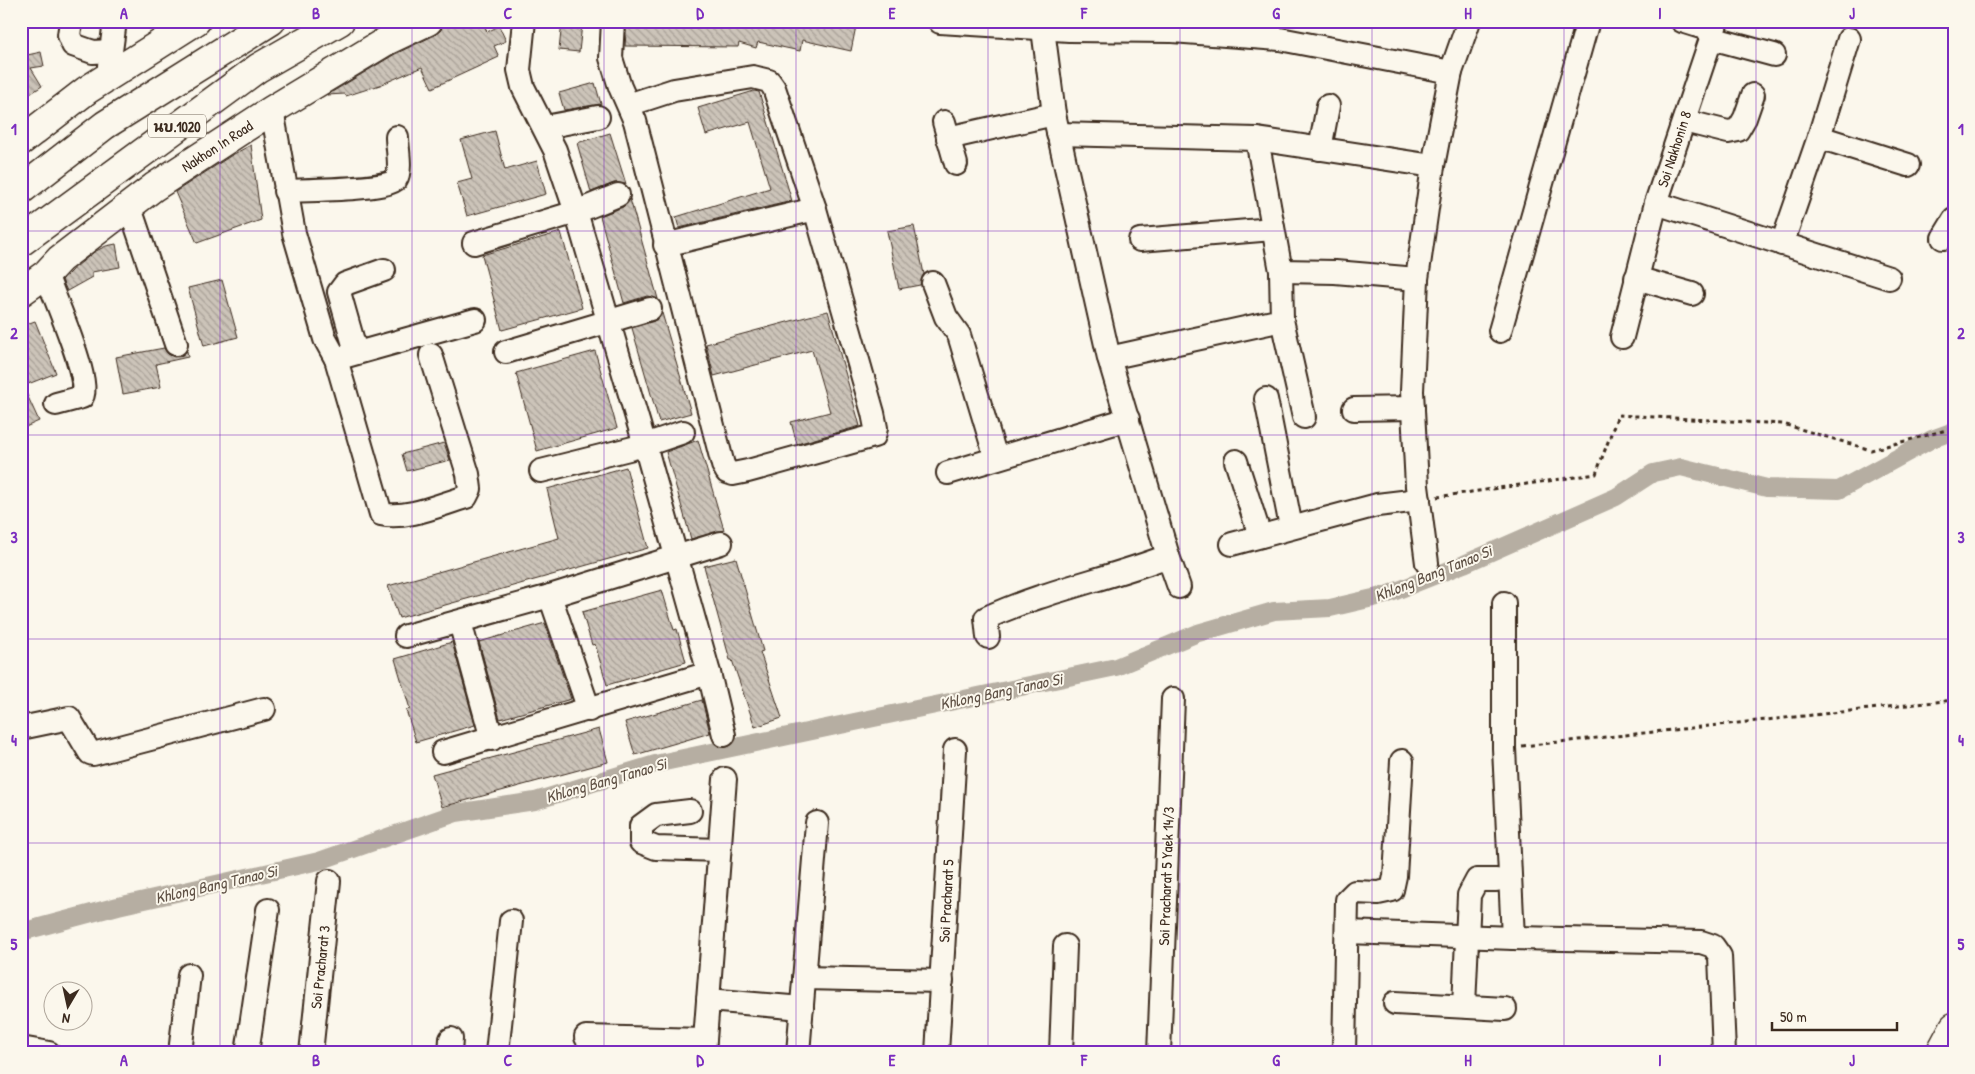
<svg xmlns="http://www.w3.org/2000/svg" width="1975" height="1074" font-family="'Patrick Hand','Playpen Sans Thai',sans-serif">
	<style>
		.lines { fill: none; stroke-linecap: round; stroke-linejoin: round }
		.canal { stroke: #b6aea2; stroke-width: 18 }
		.building { fill: url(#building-back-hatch); stroke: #3b2a1e }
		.minor-casing { stroke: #3b2a1e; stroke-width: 26 }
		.major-casing { stroke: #3b2a1e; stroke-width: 31 }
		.path { stroke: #3b2a1e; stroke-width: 3; stroke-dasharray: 4 4; stroke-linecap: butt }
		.minor { stroke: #fbf7ec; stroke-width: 22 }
		.major { stroke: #fbf7ec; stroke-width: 28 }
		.grid { fill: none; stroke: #7b2cbf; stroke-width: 1; stroke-opacity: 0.55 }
		.labels { text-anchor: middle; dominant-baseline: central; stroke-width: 4; stroke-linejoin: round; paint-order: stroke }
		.shield { fill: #fbf7ec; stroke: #75685c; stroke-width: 1 }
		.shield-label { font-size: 14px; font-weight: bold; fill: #3b2a1e }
		.street-label { font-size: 15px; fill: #3b2a1e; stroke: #fbf7ec }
		.water-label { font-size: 16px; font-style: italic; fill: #605246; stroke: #fbf7ec }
		.neatline { fill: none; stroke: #7b2cbf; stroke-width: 2 }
		.grid-label { font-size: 16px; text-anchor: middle; font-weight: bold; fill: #7b2cbf }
	</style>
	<defs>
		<pattern id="building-back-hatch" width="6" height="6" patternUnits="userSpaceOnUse" patternTransform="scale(1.25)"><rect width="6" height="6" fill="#ccc4b9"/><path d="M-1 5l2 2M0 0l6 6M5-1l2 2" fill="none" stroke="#a79f96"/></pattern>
	</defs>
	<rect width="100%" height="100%" fill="#fbf7ec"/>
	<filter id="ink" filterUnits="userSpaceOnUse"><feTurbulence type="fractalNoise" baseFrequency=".02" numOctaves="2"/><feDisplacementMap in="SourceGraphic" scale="10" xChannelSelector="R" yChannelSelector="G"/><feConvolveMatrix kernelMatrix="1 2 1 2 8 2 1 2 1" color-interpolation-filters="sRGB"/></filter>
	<g filter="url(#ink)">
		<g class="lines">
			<!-- canal -->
			<path class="canal" d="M21,932L118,906L319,861L456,813L535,801L655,764L1116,667L1198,633L1274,611L1330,608L1386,595L1464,564L1616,497L1653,473L1681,467L1767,488L1839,490L1932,439L1954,431"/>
		</g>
		<!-- building -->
		<g class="building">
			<path d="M448,21H483L487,32L499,26L506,41L494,46L499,57L432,88L422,67L380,85L346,96L345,94L327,95L395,54L435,35L441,30L443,24Z"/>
			<path d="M627,21H857L851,51L802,40L800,51L758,42L756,48L739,43L738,47L625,46Z"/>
			<path d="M562,22L582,24L579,52L559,50Z"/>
			<path d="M41,52L44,66L31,68L42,86L27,96L21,87V53L23,56Z"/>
			<path d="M595,83L601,104L564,110L559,93Z"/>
			<path d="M754,91L759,92L792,201L679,228L676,217L770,188L750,122L706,135L698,108Z"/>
			<path d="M495,131L505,170L537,161L546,194L467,216L457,183L472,179L461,140Z"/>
			<path d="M610,133L626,184L614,183L591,192L577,143Z"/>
			<path d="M251,145L261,220L197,243L175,192L232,155Z"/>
			<path d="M630,199L658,299L647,296L624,303L600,216L623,207Z"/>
			<path d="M914,226L924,274L920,285L899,289L887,231Z"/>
			<path d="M561,232L582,308L502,330L482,255Z"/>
			<path d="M116,244L120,267L92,272V277L67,291L62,280L71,271L94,252L106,246Z"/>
			<path d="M222,280L238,337L204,346L188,288Z"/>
			<path d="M828,311L860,426L797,444L791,422L830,412L812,350L714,376L706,344Z"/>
			<path d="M662,313L691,413L659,422L632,328L654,321Z"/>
			<path d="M35,321L56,373L23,386L39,421L21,429V326Z"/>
			<path d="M164,348L168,354L174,357L181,356L187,351L188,357L156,364L161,387L123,394L116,357Z"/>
			<path d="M595,351L617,428L537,451L516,373Z"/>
			<path d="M698,440L724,530L691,539L666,452Z"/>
			<path d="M444,443L450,460L407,471L402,454Z"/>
			<path d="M626,467L648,548L399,618L388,586L559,538L547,489Z"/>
			<path d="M736,558L763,651L760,652L782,718L755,727L732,660H730L704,566Z"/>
			<path d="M662,590L674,630L677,629L686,662L607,685L595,644L592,645L582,612Z"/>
			<path d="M545,623L571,699L500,719L479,642Z"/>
			<path d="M452,642L475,725L416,742L406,710L410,709L395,659Z"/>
			<path d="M702,700L710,733L635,755L625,722Z"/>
			<path d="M599,729L608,762L442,807L432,774Z"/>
		</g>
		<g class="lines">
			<!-- minor casing -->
			<g class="minor-casing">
				<g id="minor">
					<path d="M71,21L69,35L73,45L93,52L110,51"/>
					<path d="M524,21L519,70L523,87L555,150L576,212L645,445L709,673L724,735"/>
					<path d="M613,21L611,58L620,87L635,121L723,465L727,472L733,474L748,471L874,436L876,428L873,413L815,209L774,88L769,81L753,77L674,90L628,105"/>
					<path d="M1682,21L1714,31"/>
					<path d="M940,22L1069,30L1172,31L1280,39L1451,72"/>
					<path d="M1711,38L1774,55"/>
					<path d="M109,66L115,21"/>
					<path d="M272,110L294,233L325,339L336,359L381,514C407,520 441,504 466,497L470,489L468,474L431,355"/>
					<path d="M1684,121L1728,132L1738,130L1745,118L1753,95"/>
					<path d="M944,122L956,164"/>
					<path d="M545,127L598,117"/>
					<path d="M1058,134L1257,139L1433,166"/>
					<path d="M1819,137L1908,165"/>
					<path d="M948,138L1054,114"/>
					<path d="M1320,149L1328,106"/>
					<path d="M285,191C303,190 387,190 396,179C402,170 397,147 397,137"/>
					<path d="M1656,203L1889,278"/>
					<path d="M129,205L176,344"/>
					<path d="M1943,238L1954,220"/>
					<path d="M1140,240L1273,229"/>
					<path d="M474,243L576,212L618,195"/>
					<path d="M1782,244L1819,137L1849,39"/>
					<path d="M665,245L815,209"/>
					<path d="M1281,271L1335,272L1417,279"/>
					<path d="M46,274C53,294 92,382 82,397L56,404"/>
					<path d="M1636,278L1692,294"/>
					<path d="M933,283L946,317L959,335L996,458"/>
					<path d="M1282,320L1304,417"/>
					<path d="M1500,331L1588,21"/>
					<path d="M1622,337L1656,203L1717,21"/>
					<path d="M356,352L339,292L345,284L384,270"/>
					<path d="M506,352L650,309"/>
					<path d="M1109,358L1282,320L1281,271L1257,139"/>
					<path d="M336,359L475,320"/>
					<path d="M1266,399L1291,527"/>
					<path d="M1354,409L1413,408"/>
					<path d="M1236,461L1260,536"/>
					<path d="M541,471L645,445L683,432"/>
					<path d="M948,473L1128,419"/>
					<path d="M1232,544L1377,505L1419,500"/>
					<path d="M1168,556L1179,587"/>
					<path d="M1427,563L1417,486L1412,391L1417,279L1433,166L1451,72L1469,21"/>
					<path d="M550,596L589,710"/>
					<path d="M1504,603V748L1513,938"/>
					<path d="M460,622L492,739"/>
					<path d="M406,636L550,596L721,543"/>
					<path d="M988,637L986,618C1044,591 1108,579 1168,556L1109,358L1054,114L1043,29"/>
					<path d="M21,728L69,718L90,753L93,754L264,709"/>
					<path d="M443,752L709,673"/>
					<path d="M690,811L656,815L641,826V842L656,848L719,850"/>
					<path d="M1347,932L1513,938L1701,942L1713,946L1720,956L1724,1053"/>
					<path d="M804,978L942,981"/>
					<path d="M708,1000L802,1008"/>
					<path d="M1395,1003L1505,1009"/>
					<path d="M1464,1006L1469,895L1477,880H1496"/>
					<path d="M586,1037L704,1040"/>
					<path d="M21,1048L49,1053"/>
					<path d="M180,1053L189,975"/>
					<path d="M247,1053L268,910"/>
					<path d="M311,1053L329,881"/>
					<path d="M450,1053L451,1039"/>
					<path d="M497,1053L511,921"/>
					<path d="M704,1053L725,779"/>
					<path d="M798,1053L817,823"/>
					<path d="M937,1053L955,750"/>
					<path d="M1061,1053L1065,946"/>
					<path d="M1159,1053L1173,699"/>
					<path d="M1344,1053L1347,900L1355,892L1378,893L1392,890L1395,876L1402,761"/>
				</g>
			</g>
			<!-- major casing -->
			<g class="major-casing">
				<g id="major">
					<path d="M21,141L87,90L196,21"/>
					<path d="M21,190L105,125L271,21"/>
					<path d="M21,242L258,68L340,21"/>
					<path d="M21,292L46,274L60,259L154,187L272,110L388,40L428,21"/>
					<path d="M1940,1053L1954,1027"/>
				</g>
			</g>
			<!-- path -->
			<g class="path">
				<path d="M1437,497L1596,474L1618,415L1783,424L1871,450L1954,428"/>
				<path d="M1522,746L1954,700"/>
			</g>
			<!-- minor -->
			<use href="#minor" class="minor"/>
			<!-- major -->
			<use href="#major" class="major"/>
		</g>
	</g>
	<!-- grid -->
	<path class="grid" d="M220,21V1053M412,21V1053M604,21V1053M796,21V1053M988,21V1053M1180,21V1053M1372,21V1053M1564,21V1053M1756,21V1053M21,231H1954M21,435H1954M21,639H1954M21,843H1954"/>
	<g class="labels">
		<!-- shield labels -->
		<rect class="shield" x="148" y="114.5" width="58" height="23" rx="4"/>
		<g class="shield-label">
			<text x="177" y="126">นบ.1020</text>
		</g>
		<!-- street labels -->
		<g class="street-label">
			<text transform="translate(217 146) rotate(-33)">Nakhon In Road</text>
			<text transform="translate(1674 149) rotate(-72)">Soi Nakhonin 8</text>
			<text transform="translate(1166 876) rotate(-88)">Soi Pracharat 5 Yaek 14/3</text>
			<text transform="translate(946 901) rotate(-87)">Soi Pracharat 5</text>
			<text transform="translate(320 967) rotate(-84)">Soi Pracharat 3</text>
		</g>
		<!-- water labels -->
		<g class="water-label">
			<text transform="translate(1433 573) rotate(-22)">Khlong Bang Tanao Si</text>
			<text transform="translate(1001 691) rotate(-12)">Khlong Bang Tanao Si</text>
			<text transform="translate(606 780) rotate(-16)">Khlong Bang Tanao Si</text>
			<text transform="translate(216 884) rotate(-13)">Khlong Bang Tanao Si</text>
		</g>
	</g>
	<!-- margin -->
	<rect width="1975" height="1074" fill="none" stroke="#fbf7ec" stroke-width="55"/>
	<!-- north arrow -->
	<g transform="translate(68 1006) rotate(189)"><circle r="24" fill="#fbf7ec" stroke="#aea59a"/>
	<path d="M0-4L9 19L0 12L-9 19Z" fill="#3b2a1e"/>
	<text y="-8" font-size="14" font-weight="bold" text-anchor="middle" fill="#3b2a1e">N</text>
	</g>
	<!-- scale -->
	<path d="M1772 1022v8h125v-8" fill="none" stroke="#3b2a1e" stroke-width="2.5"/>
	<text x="1780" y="1022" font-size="15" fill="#3b2a1e" stroke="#fbf7ec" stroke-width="4" paint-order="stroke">50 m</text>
	<rect x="28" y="28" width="1920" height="1018" class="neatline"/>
	<g class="grid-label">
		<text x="124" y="19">A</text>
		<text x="316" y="19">B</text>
		<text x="508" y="19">C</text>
		<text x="700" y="19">D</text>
		<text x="892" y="19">E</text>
		<text x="1084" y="19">F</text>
		<text x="1276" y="19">G</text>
		<text x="1468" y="19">H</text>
		<text x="1660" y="19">I</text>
		<text x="1852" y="19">J</text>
		<text x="14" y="135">1</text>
		<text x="1961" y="135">1</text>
		<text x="14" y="339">2</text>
		<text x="1961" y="339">2</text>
		<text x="14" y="543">3</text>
		<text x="1961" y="543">3</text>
		<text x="14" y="746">4</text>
		<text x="1961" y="746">4</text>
		<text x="14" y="950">5</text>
		<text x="1961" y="950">5</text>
		<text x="124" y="1066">A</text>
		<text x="316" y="1066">B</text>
		<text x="508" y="1066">C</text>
		<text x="700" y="1066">D</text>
		<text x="892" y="1066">E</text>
		<text x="1084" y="1066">F</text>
		<text x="1276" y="1066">G</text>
		<text x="1468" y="1066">H</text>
		<text x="1660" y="1066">I</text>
		<text x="1852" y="1066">J</text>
	</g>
</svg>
